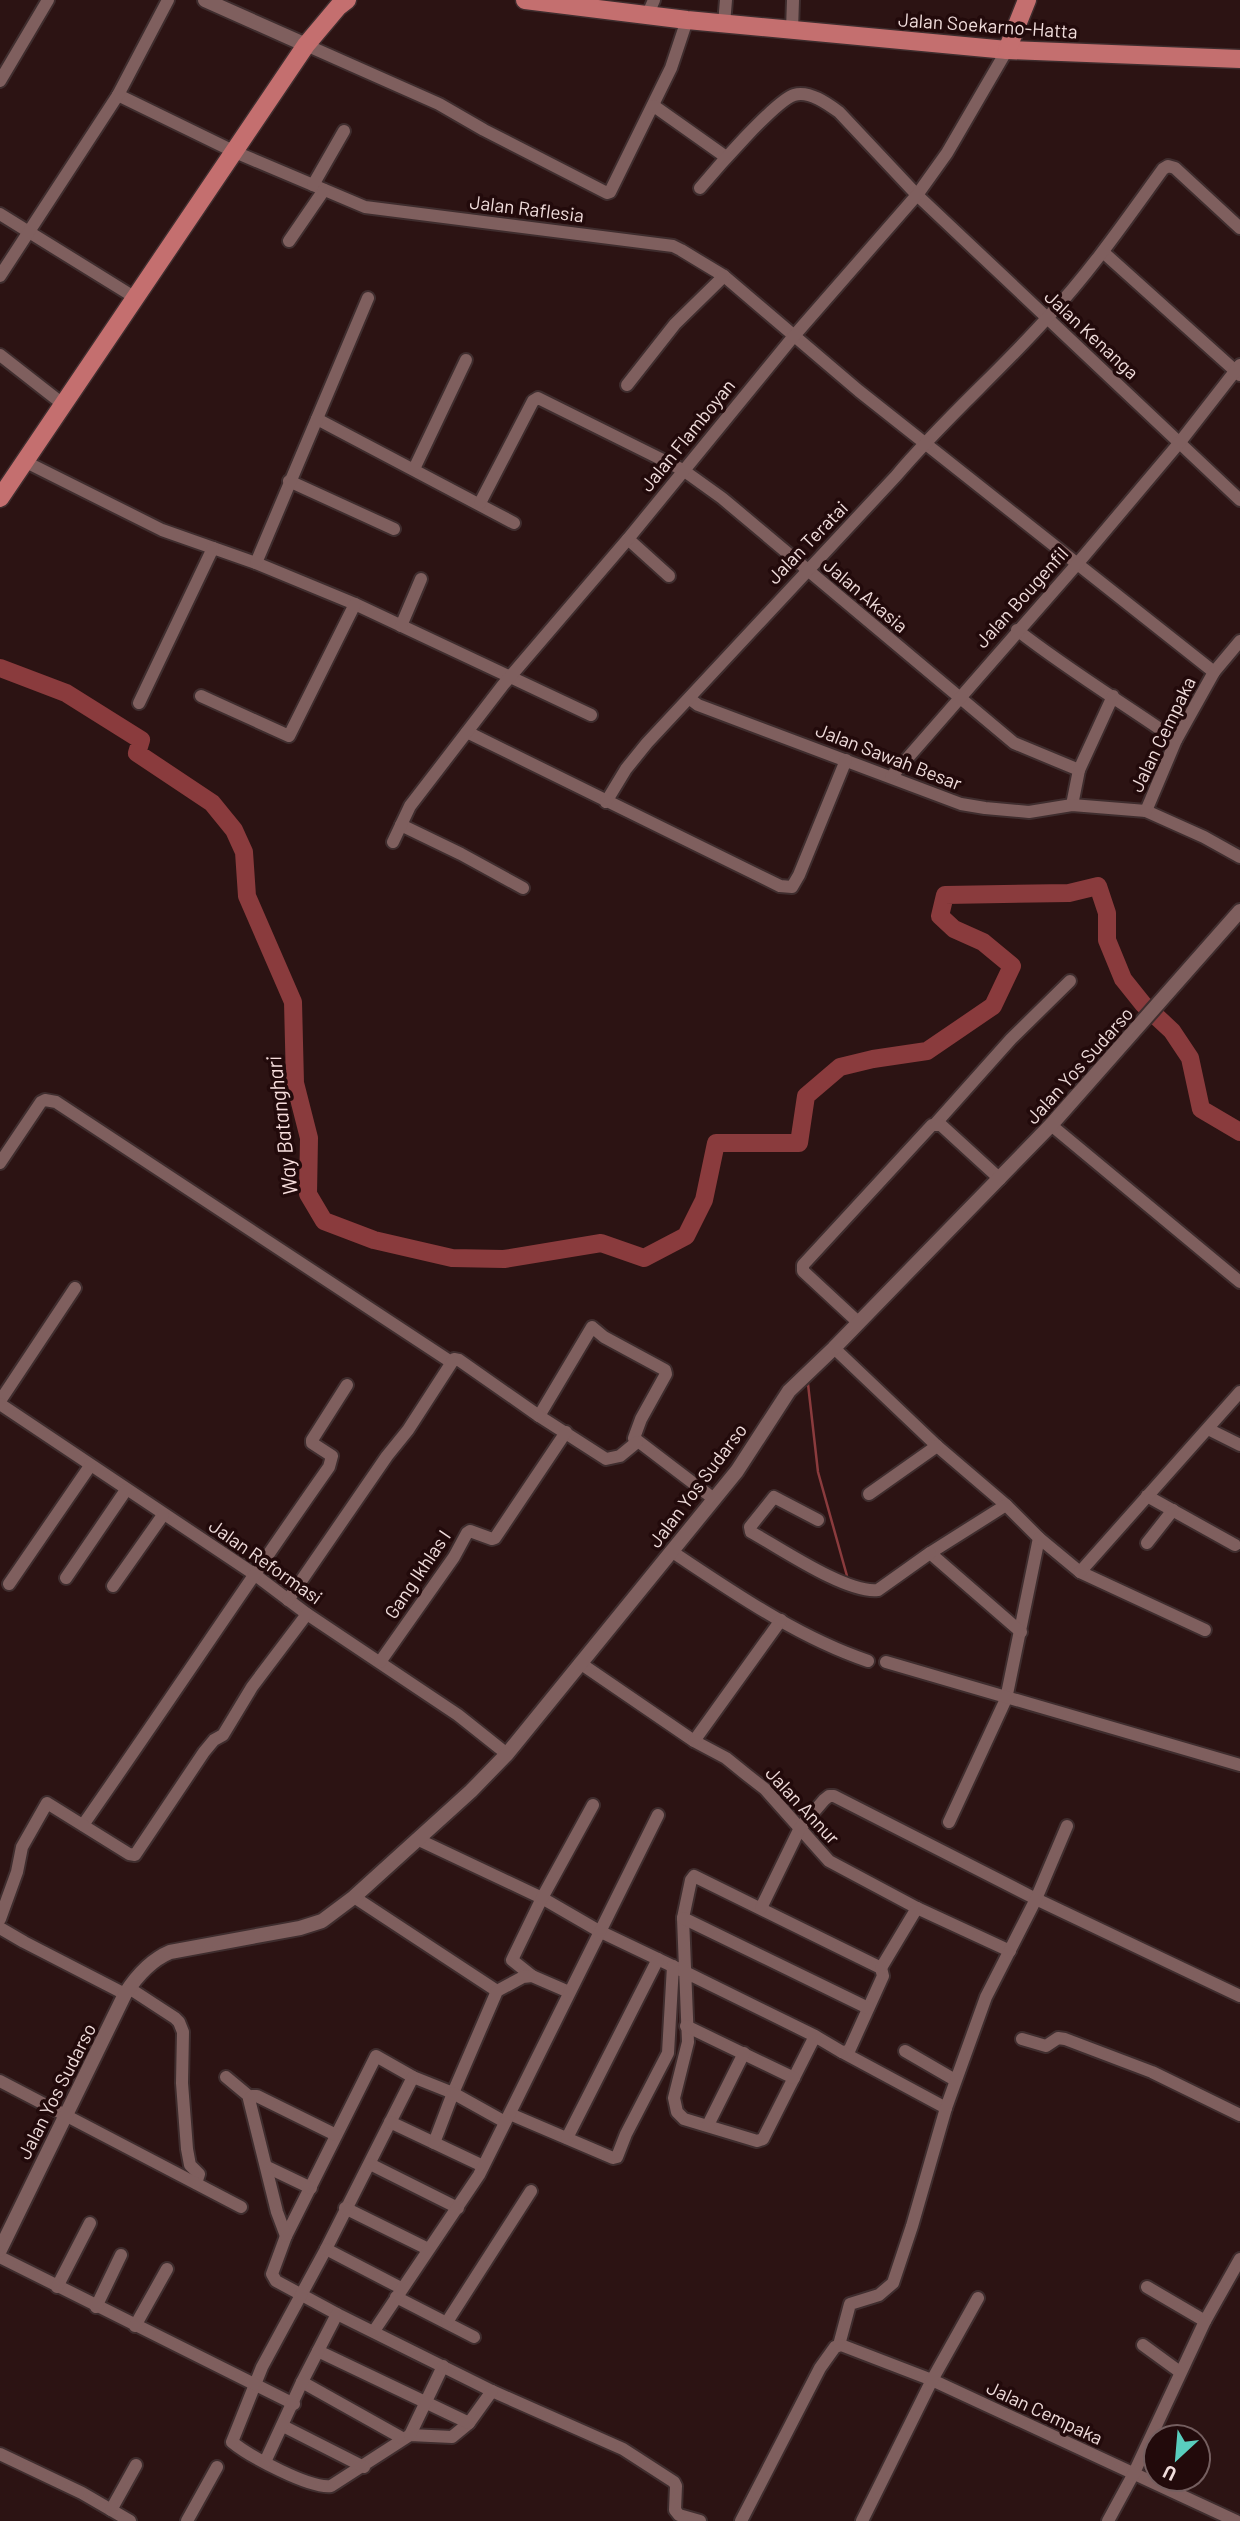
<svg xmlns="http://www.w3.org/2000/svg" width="1240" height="2521" font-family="Barlow,sans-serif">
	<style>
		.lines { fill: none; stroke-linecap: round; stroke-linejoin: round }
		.stream { stroke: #8a3b3d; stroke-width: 2.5 }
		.river { stroke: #8a3b3d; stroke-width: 18 }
		.minor-casing { stroke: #3f2d2e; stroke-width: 16 }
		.tertiary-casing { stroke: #3f2d2e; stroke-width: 18 }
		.primary-casing { stroke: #3f2d2e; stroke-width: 21 }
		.minor { stroke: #7f5f5e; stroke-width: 12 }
		.tertiary { stroke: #7f5f5e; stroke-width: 14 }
		.primary { stroke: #c46f6f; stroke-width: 18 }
		.labels { text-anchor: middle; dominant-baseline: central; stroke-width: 7; stroke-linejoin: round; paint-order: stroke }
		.street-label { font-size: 19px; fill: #f0dddc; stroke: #220a0b }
		.water-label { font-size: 21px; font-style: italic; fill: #f7dedd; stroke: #220a0b }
	</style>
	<rect width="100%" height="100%" fill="#2c1313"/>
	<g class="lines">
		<!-- stream -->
		<path class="stream" d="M808,1384L818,1472L847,1576"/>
		<!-- river -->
		<path class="river" d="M0,668L66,693L141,740L137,753L212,803L234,830L244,852L247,896L293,1002L295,1083L309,1138L308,1194L324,1221L374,1240L452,1258L504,1259L601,1243L644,1258L686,1236L704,1200L716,1143H799L806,1096L840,1067L873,1059L927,1051L993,1006L1012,966L983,942L954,929L940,916L945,895L1069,893L1098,886L1107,913V940L1123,979L1143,1004L1172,1031L1190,1058L1201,1109L1240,1132"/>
		<!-- minor casing -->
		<g class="minor-casing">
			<g id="minor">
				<path d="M647,16L654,0"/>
				<path d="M724,24L726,0"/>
				<path d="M792,30L793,0"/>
				<path d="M306,45L439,104L484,130L607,193L610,192L671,68L687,20"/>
				<path d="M0,81L48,0"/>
				<path d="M118,95L235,152L365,207L673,246L681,250L724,276L859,391L1214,672"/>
				<path d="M654,106L726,157"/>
				<path d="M313,185L344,131"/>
				<path d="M700,188C715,170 775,101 794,95C809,90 828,104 839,112L917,195L1240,500"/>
				<path d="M0,214L134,297"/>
				<path d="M289,241L324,190"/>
				<path d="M1103,252L1240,375"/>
				<path d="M0,276L118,95L168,0"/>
				<path d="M0,355L64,405"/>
				<path d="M627,385L675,324L724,276"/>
				<path d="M317,419L514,523"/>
				<path d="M26,462L162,530L256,563L355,604L591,715"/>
				<path d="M414,469L466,360"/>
				<path d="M289,481L394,529"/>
				<path d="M480,503L533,401L538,398L683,470L722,498L1014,743L1079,770L1072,805"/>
				<path d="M628,539L669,576"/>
				<path d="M256,563L368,298"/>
				<path d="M401,626L421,579"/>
				<path d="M1017,630C1068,670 1123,703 1176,740"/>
				<path d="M201,696L289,736L355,604"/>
				<path d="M690,699L698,705L961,804L985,808L1029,812L1072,805L1146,811L1204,837L1240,857"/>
				<path d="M139,703L213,548"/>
				<path d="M467,732L780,886L792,887L799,875L846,760"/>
				<path d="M1079,770L1113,696"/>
				<path d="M891,777L1078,563L1180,442L1240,365"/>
				<path d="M606,802L626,769L647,743L896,476C943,420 999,372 1048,317C1091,271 1126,220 1163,169L1168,166L1175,168L1240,228"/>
				<path d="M1146,811L1176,740L1214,672L1240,641"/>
				<path d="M401,825L461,854L523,888"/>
				<path d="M393,842L410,806L503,685L628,539L793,337L917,195L947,153L1007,50"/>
				<path d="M936,1123L1011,1039L1070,981"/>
				<path d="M1051,1125L1240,1282"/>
				<path d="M0,1163L41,1102L45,1100L56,1102L451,1362"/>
				<path d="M859,1323L803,1271V1265L932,1125H941L1000,1179"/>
				<path d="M834,1348L937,1446L1006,1505L1039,1538L1006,1699L949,1822"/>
				<path d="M0,1401L75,1288"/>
				<path d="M0,1404L254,1574L307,1614L458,1715L507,1754"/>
				<path d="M539,1416L592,1327L604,1337L665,1370L666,1374L641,1419L634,1438L714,1499"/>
				<path d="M1208,1429L1240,1445"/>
				<path d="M869,1494L937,1446"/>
				<path d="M1147,1496L1235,1545"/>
				<path d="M1006,1505L930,1553L1021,1632"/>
				<path d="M818,1520L774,1497L750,1527L751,1532C780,1548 847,1594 878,1590L930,1553"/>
				<path d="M1039,1538L1080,1572L1205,1630"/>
				<path d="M1147,1543L1173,1510"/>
				<path d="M671,1551C733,1592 797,1637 868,1661"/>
				<path d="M1080,1572L1240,1392"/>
				<path d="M66,1578L126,1490"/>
				<path d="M9,1584L90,1466"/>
				<path d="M113,1586L163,1515"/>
				<path d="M288,1600L387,1456L408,1430L454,1359L459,1360L539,1416L606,1459L620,1456L637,1442"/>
				<path d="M380,1662L454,1557L467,1533L470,1531L492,1539L495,1538L566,1432"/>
				<path d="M886,1662L1240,1765"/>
				<path d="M580,1663L694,1741L726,1758L747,1775L765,1789L829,1861L917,1908L1010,1951"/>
				<path d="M694,1741L781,1620"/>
				<path d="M83,1825C166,1706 246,1585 329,1467L332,1456L312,1443V1440L347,1385"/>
				<path d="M417,1839L542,1898L599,1931L687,1973L815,2036L842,2052L849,2051L883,1976L881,1968L694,1876L691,1880L683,1918L688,2042L674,2098L677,2112L684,2119L757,2141L763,2139L815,2036"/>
				<path d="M354,1897L497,1991"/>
				<path d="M761,1908L800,1828L824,1800L829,1796H834L1036,1899L1240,1996"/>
				<path d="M683,1918L868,2008"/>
				<path d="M0,1919L17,1872L22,1847L47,1803L129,1854L135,1855L204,1752L214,1740L223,1735L252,1687L307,1614"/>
				<path d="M0,1928L24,1942L125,1994"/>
				<path d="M881,1968L917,1908"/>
				<path d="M532,1976L512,1960L542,1898L593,1805"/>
				<path d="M129,1988L175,2018L179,2022L183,2032L182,2083L187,2149L190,2165L199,2174L196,2183"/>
				<path d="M569,1992L532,1976L523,1977L497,1991L453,2093L413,2077L376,2056L286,2236L272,2274L276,2281L337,2314L492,2391L623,2449L674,2482L676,2486L675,2510L679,2515L700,2521"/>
				<path d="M686,2026L794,2078"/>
				<path d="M1022,2039L1046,2046L1058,2038L1065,2039L1152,2072L1240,2115"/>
				<path d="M905,2051L955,2080"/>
				<path d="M842,2052L946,2108"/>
				<path d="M226,2077L250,2097"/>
				<path d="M413,2077L326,2249L262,2367L232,2442C249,2456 310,2489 331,2486L410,2435L452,2437L469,2423L492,2391"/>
				<path d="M0,2081L241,2207"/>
				<path d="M510,2114L613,2158L617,2157L626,2134L668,2053L673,1966"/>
				<path d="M390,2122L483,2166"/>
				<path d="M708,2125L744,2053"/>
				<path d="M567,2138L658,1959"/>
				<path d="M434,2143L453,2093L505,2122"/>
				<path d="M370,2164L458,2208"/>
				<path d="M267,2167L311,2188"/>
				<path d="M345,2208L428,2249"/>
				<path d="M286,2236L277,2212L249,2099L252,2096H257L336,2135"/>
				<path d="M326,2249L401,2288"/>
				<path d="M0,2257L294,2404"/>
				<path d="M57,2287L90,2223"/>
				<path d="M1147,2287L1205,2321"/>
				<path d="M396,2297L474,2337"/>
				<path d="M96,2307L121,2255"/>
				<path d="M447,2322L531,2191"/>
				<path d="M135,2326L167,2269"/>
				<path d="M374,2331L479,2175L658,1815"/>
				<path d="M839,2345L850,2304L879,2295L893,2283L912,2226L946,2108L986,1997L1036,1899L1067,1826"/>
				<path d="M1143,2345L1180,2372"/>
				<path d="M318,2351L469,2423"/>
				<path d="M302,2382L402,2438"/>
				<path d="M283,2426L364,2467"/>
				<path d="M410,2435L443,2366"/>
				<path d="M0,2454L82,2493L130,2521"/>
				<path d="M265,2462L302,2382L337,2314"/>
				<path d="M111,2510L136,2465"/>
				<path d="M187,2521L217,2467"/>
				<path d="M741,2521L820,2368L835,2347L841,2345L932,2380L1236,2521"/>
				<path d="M862,2521L932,2380L978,2298"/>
				<path d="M1108,2521L1133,2475L1205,2321L1240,2259"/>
			</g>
		</g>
		<!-- tertiary casing -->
		<g class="tertiary-casing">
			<g id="tertiary">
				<path d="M205,0L306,45"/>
				<path d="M0,2250L125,1994C136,1977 151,1960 170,1952L300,1928L322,1921L354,1897L471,1791L507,1754L737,1471L789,1391L834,1348L1051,1125L1240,911"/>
			</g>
		</g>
		<!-- primary casing -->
		<g class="primary-casing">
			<g id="primary">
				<path d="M525,0L687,20L1007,50L1240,59"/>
				<path d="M1007,50L1027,0"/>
				<path d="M0,498L306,45L338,7L347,0"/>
			</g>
		</g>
		<!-- minor -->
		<use href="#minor" class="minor"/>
		<!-- tertiary -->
		<use href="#tertiary" class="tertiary"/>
		<!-- primary -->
		<use href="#primary" class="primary"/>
	</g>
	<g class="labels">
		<!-- street labels -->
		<g class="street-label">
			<text transform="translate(988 25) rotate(4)">Jalan Soekarno-Hatta</text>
			<text transform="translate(527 208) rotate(7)">Jalan Raflesia</text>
			<text transform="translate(1092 334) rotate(43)">Jalan Kenanga</text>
			<text transform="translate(687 435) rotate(-51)">Jalan Flamboyan</text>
			<text transform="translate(807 542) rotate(-46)">Jalan Teratai</text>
			<text transform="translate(866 595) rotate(40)">Jalan Akasia</text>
			<text transform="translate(1021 597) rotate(-48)">Jalan Bougenfil</text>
			<text transform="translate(1162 734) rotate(-64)">Jalan Cempaka</text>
			<text transform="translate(889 756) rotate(21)">Jalan Sawah Besar</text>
			<text transform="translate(1079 1065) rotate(-48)">Jalan Yos Sudarso</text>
			<text transform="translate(697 1485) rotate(-53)">Jalan Yos Sudarso</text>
			<text transform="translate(266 1561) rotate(35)">Jalan Reformasi</text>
			<text transform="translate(417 1574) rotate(-56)">Gang Ikhlas I</text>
			<text transform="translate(803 1805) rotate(47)">Jalan Annur</text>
			<text transform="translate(56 2091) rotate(-63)">Jalan Yos Sudarso</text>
			<text transform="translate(1045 2412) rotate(25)">Jalan Cempaka</text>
		</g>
		<!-- water labels -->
		<g class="water-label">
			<text transform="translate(281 1126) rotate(-97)">Way Batanghari</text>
		</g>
	</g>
	<!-- north arrow -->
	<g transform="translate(1177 2458) rotate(206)"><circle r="33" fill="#220a0b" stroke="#745e5f" stroke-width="2"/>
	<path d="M0-5L12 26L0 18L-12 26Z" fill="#59cebe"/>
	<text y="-10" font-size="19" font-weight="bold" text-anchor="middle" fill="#f0dddc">U</text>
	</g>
</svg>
